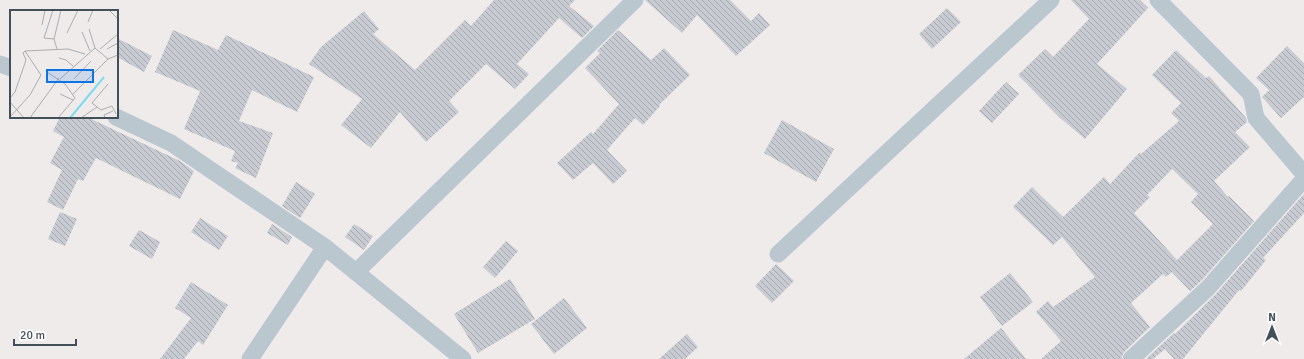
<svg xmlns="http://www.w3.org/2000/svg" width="1304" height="359" font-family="Signika,sans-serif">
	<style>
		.building { fill: url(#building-back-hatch); fill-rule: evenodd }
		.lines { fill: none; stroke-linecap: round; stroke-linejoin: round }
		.minor { stroke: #bbc7cf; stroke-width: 17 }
		.inset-river { fill: none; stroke: #80dbf0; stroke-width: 2 }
		.inset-road { fill: none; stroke: #aaadb1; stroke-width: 1 }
		.view { fill: #0f72e5; fill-opacity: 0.15; stroke: #0f72e5; stroke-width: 2 }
		.inset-edge { fill: none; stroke: #43505a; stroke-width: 2 }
	</style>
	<defs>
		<pattern id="building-back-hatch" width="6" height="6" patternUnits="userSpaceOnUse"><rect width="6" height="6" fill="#c8cbd1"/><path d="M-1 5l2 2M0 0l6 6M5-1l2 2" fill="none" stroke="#a4a7ad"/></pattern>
	</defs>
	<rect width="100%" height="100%" fill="#efebeb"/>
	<!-- building -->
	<g class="building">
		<path d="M494,0H575L569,6L594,26L582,38L559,18L517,64L529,74L515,89L486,64L449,101L459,112L426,142L400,112L371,148L341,125L362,99L309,64L321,47L364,11L379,29L373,34L415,70L465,20L471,26Z"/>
		<path d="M645,0H730L751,21L759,13L770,25L736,56L697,15L682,33Z"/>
		<path d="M1071,0H1140L1148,8L1097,64L1127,89L1085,139L1059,117L1018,75L1045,49L1053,57L1089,19Z"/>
		<path d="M947,8L961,22L932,49L919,34Z"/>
		<path d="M173,30L218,50L226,35L314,77L297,112L252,90L239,121L273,133L256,178L235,168L238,163L231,161L235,151L184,129L200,91L155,72Z"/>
		<path d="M618,30L651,60L664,48L690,75L659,105L660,106L643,125L635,118L607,150L627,171L613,184L593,163L573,180L557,163L591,132L593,134L619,104L585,68L600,53L597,51Z"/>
		<path d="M117,38L152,56L144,72L117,57Z"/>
		<path d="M1287,46L1304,63V97L1281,118L1262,97L1269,90L1256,78Z"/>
		<path d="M1176,50L1206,78L1209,76L1246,118L1247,122L1235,132L1250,147L1214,181L1228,197L1229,196L1254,221L1201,281L1190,291L1172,272L1166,277L1163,274L1131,303L1150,327L1124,352L1121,359H1041L1061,341L1036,312L1048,301L1053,307L1095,277L1062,237L1053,245L1013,207L1032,187L1063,217L1104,177L1110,184L1140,152L1141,154L1179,121L1171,113L1181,103L1152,75ZM1172,169L1198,194L1191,202L1213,224L1177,260L1134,213L1150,197L1147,195Z"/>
		<path d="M1006,82L1019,94L992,123L979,111Z"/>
		<path d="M60,117H87L180,161L194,171L180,199L96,158L83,181L78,179L63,210L47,202L62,170L50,163L64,137L53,131Z"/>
		<path d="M782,120L834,149L816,182L764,153Z"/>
		<path d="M296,182L315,194L300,218L282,206Z"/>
		<path d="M1304,194V213L1263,258L1266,260L1241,291L1239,290L1183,359H1174L1165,349L1153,359H1146L1174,333L1175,334L1215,295Z"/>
		<path d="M60,212L77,219L65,246L48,239Z"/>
		<path d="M200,218L228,236L219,250L191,232Z"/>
		<path d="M272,224L292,237L288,245L267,233Z"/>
		<path d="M354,224L373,236L364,250L345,237Z"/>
		<path d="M139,230L160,242L152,259L129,246Z"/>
		<path d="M506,241L518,251L495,278L483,267Z"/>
		<path d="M776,264L794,281L772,303L755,286Z"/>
		<path d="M1010,273L1033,302L1002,326L980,297Z"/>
		<path d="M510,279L535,319L478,353L454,314Z"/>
		<path d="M191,282L228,305L203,345L198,341L184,359H160L191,318L175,308Z"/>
		<path d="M564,298L587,328L554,354L531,324Z"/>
		<path d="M1001,328L1026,359H964Z"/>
		<path d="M687,334L698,347L685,359H659Z"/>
	</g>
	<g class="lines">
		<!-- minor -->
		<g class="minor">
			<path d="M1158,0L1251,94L1256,118L1304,174"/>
			<path d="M0,64L11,68"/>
			<path d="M116,117L171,143L325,247L463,359"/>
			<path d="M778,254L1051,0"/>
			<path d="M356,272L635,0"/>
			<path d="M250,359L325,247"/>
			<path d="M1131,359L1208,288L1304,179"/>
		</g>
	</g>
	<!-- overview -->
	<g transform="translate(10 10)">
		<rect width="108" height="108" fill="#efebeb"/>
		<path class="inset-river" d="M60,108L94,67"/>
		<path class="inset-road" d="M43,0L34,28L44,29M99,0L108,9M78,12L83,0M32,15L35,0M79,19L85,38M72,22L80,41M57,23L68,0M47,39L44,29L51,0M90,39L108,24M97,39L108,33M15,41L58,39L75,44M49,48L56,50L63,56M37,62L55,74L65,88L48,108M50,69L85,38L98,49M64,69L81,51M98,74L82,93L91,100L102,96L106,104M50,84L63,90M63,84L98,49L108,45M0,88L5,82L16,50L13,43L15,41M0,92L14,108M0,107L20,85L31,65L15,41M23,108L21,107L22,105L49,68M71,108L87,97M95,108L94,105L103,101"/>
		<path class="view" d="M37,60H83V72H37Z"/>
		<rect width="108" height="108" class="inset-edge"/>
	</g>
	<!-- north arrow -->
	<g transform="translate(1272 327)" stroke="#ffffff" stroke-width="3" paint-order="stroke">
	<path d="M0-3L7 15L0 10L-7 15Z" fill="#43505a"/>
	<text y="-6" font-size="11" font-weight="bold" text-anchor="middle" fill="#43505a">N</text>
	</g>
	<!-- scale -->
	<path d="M14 339v6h62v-6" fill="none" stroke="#43505a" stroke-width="2"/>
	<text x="20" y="339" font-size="12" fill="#43505a" stroke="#ffffff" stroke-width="3" paint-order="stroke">20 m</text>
</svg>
